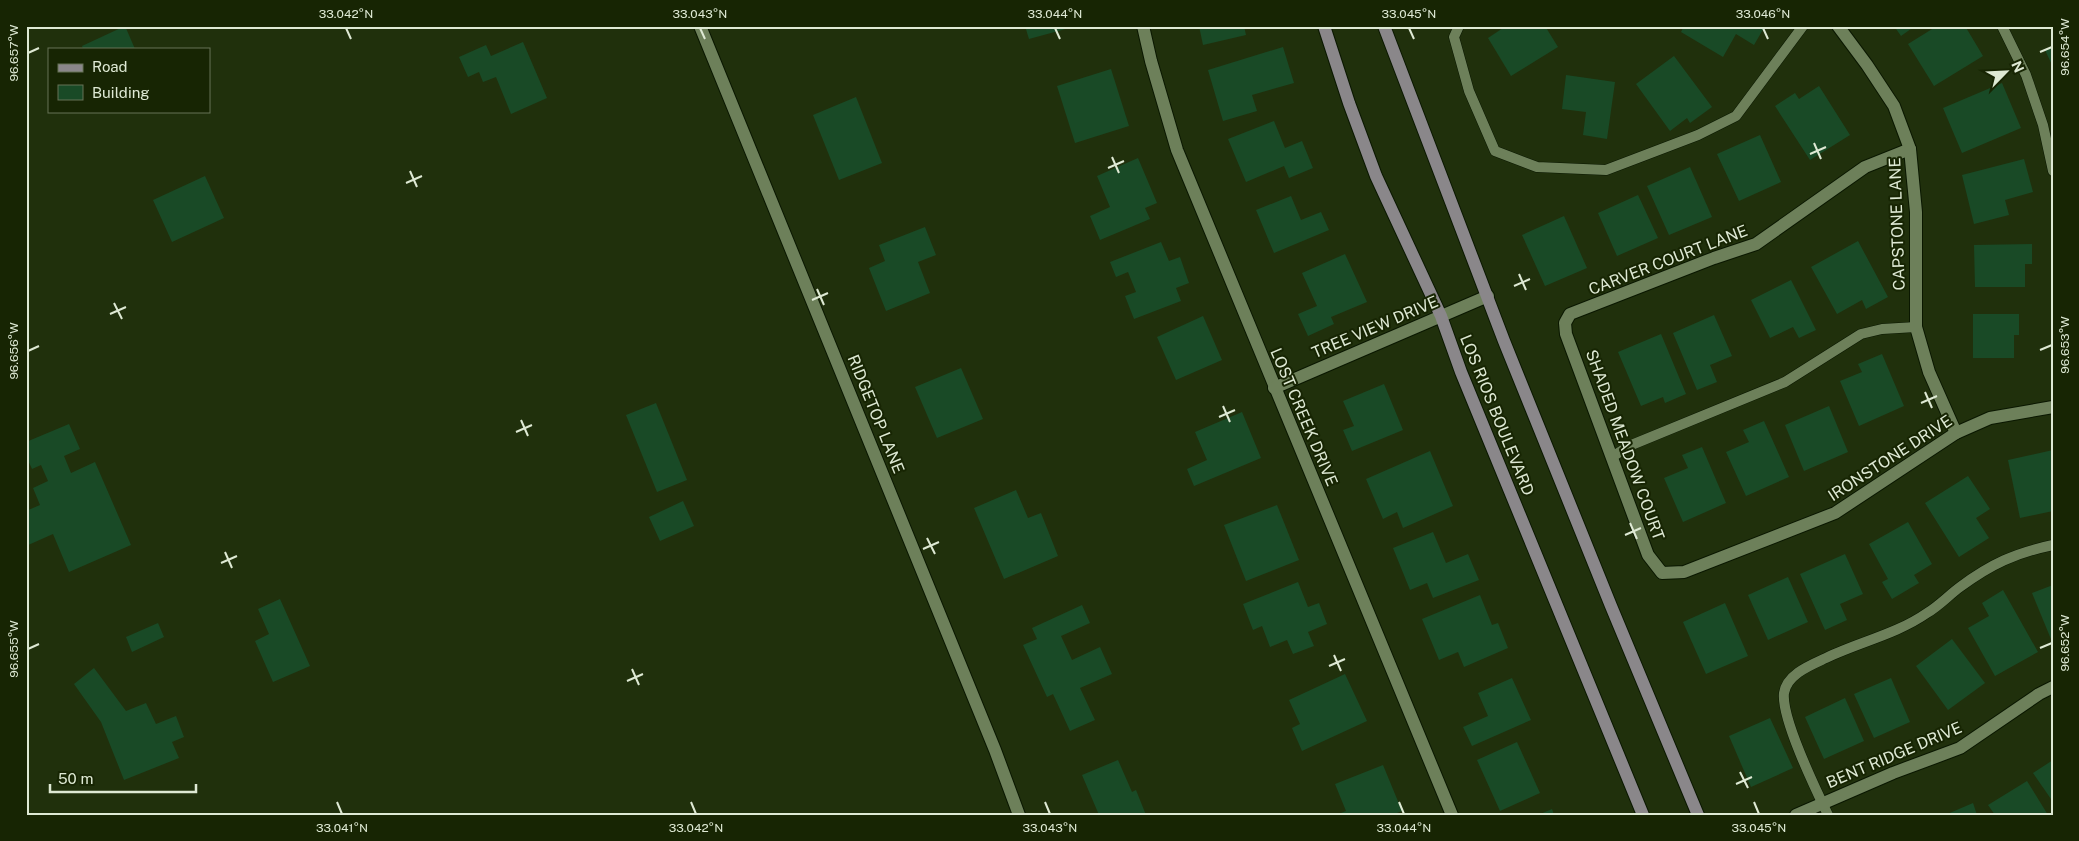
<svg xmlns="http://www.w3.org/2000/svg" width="2079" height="841" font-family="'Public Sans',sans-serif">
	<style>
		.building { fill: #194a26 }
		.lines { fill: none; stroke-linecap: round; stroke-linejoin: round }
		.lane-casing { stroke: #0a1700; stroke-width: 11 }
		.street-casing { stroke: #0a1700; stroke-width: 14 }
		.secondary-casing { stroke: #0a1700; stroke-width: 14 }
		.lane { stroke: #6d805a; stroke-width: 10 }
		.street { stroke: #6d805a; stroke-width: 12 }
		.secondary { stroke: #8a878a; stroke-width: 12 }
		.ticks { fill: none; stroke: #dee9d4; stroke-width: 2 }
		.labels { text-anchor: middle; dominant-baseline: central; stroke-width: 4; stroke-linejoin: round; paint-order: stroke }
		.street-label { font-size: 16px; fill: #dee9d4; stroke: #172503 }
		.neatline { fill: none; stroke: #dee9d4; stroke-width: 2 }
		.ticks-label { font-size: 12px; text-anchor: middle; fill: #dee9d4 }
	</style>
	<rect width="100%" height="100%" fill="#20300c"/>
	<!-- building -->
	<g class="building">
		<path d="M125,26L135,49H83L82,46Z"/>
		<path d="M1025,26H1073V27L1029,39Z"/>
		<path d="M1199,26H1244L1246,35L1203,45Z"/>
		<path d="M1506,26H1545L1558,47L1511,76L1488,38Z"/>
		<path d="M1684,26H1765L1754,45L1736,34L1723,57L1681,32Z"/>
		<path d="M1894,26H1915L1901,36Z"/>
		<path d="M1937,26H1965L1983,56L1934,86L1908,44Z"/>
		<path d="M523,42L547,98L511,114L496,77L483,82L479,72L468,77L459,57L486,45L491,56Z"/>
		<path d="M1283,47L1294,83L1252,95L1257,111L1223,121L1208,70Z"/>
		<path d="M2053,47V67L2045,50Z"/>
		<path d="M1674,56L1712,107L1690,123L1687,118L1670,131L1636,84Z"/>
		<path d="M1111,69L1129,126L1075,143L1057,86Z"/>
		<path d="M1566,75L1615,82L1607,139L1583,135L1586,112L1562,109Z"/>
		<path d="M2002,83L2021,128L1962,153L1943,108Z"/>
		<path d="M1819,86L1850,135L1810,160L1775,106L1795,93L1799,99Z"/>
		<path d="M856,97L882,163L839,180L813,115Z"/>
		<path d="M1274,121L1285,148L1302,141L1313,168L1289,178L1284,166L1246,182L1228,139Z"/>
		<path d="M1760,135L1781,182L1739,201L1717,154Z"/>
		<path d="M1138,158L1157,203L1145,208L1150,219L1100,240L1090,216L1110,207L1097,176Z"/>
		<path d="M2024,159L2033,192L2005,200L2009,215L1974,224L1962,175Z"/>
		<path d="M1690,167L1712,217L1669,235L1647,186Z"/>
		<path d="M205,176L224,218L172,242L153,200Z"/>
		<path d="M1638,195L1658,238L1617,256L1598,213Z"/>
		<path d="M1291,196L1301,220L1321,212L1329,230L1274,253L1256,210Z"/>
		<path d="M1564,216L1587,268L1545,286L1522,235Z"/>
		<path d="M925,227L936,255L918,262L930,293L886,311L869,268L885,261L879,245Z"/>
		<path d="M1858,241L1888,297L1866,309L1862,300L1837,314L1811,267Z"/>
		<path d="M1161,242L1169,261L1180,257L1189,283L1176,288L1181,301L1134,319L1125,296L1136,292L1128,272L1116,277L1110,262Z"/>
		<path d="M2032,244V264H2025V287H1975L1974,245Z"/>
		<path d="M1345,254L1367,302L1331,317L1334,324L1308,336L1298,314L1317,306L1302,273Z"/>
		<path d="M1791,280L1816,330L1799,338L1793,327L1770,338L1751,300Z"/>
		<path d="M1973,314H2019V335H2014V358H1973Z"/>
		<path d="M1714,315L1732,356L1710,365L1717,382L1697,390L1673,333Z"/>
		<path d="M1203,316L1222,360L1176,380L1157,337Z"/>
		<path d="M1661,334L1686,394L1665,403L1663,397L1641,406L1618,352Z"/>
		<path d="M1882,354L1904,406L1859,426L1840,381L1862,372L1858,364Z"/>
		<path d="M961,368L983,419L937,438L915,387Z"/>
		<path d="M1384,384L1403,430L1352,451L1343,430L1354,426L1343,401Z"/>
		<path d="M656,403L687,480L657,492L626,415Z"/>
		<path d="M1829,406L1848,452L1804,471L1785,425Z"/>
		<path d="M1242,412L1261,458L1194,486L1187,469L1207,460L1195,432Z"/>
		<path d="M1764,421L1789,477L1746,496L1726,452L1749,442L1743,430Z"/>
		<path d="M69,424L80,449L64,456L71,473L95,462L131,545L69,572L53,534L26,546V511L40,505L33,488L48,481L41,465L32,469L26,456V442Z"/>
		<path d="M1702,447L1726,503L1683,522L1664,478L1688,468L1682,455Z"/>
		<path d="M2053,450V511L2020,518L2008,460Z"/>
		<path d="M1430,451L1453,506L1403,528L1397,512L1383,519L1366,479Z"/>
		<path d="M1968,476L1990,509L1976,518L1989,538L1959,557L1925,503Z"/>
		<path d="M1016,490L1028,518L1041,513L1058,556L1004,579L974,508Z"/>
		<path d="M683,501L694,526L660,541L649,517Z"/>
		<path d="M1277,505L1299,560L1246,581L1224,525Z"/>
		<path d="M1908,522L1932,564L1914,575L1919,583L1892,599L1882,582L1888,579L1869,544Z"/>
		<path d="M1433,532L1446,563L1468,554L1479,580L1433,598L1427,583L1410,590L1393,548Z"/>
		<path d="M1845,554L1863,594L1840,604L1847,620L1825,630L1800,574Z"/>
		<path d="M1788,577L1808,622L1768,640L1748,595Z"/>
		<path d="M1298,582L1308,607L1319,603L1327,624L1308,632L1314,646L1293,654L1287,640L1270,647L1262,626L1253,630L1243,604Z"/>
		<path d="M2053,585V644L2032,593Z"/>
		<path d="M2003,590L2038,652L1995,676L1968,628L1989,616L1982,603Z"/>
		<path d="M1480,595L1492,625L1498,623L1508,648L1464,667L1458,652L1439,660L1422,619Z"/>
		<path d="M280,599L310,666L273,682L255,641L269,634L258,609Z"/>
		<path d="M1725,603L1748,656L1706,674L1683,622Z"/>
		<path d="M1082,605L1090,623L1061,636L1072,660L1100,647L1112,674L1080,688L1095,720L1070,731L1053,694L1047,697L1023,645L1037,639L1032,628Z"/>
		<path d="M158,623L164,637L132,652L126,637Z"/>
		<path d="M1952,639L1985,683L1948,710L1916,666Z"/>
		<path d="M94,668L126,711L146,703L156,724L176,716L184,737L172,742L179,758L124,780L101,722L74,684Z"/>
		<path d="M1345,674L1367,721L1302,751L1292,728L1300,724L1289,700Z"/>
		<path d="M1512,678L1531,720L1472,746L1463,727L1488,716L1478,693Z"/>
		<path d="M1891,678L1910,722L1874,738L1854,694Z"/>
		<path d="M1845,698L1864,741L1824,759L1805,717Z"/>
		<path d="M1770,718L1793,768L1751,787L1729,736Z"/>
		<path d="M1517,742L1540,793L1500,811L1477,760Z"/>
		<path d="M1118,760L1132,792L1136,790L1146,815H1099L1082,775Z"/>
		<path d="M2053,760V802L2033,773Z"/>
		<path d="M1383,765L1402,811L1392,815H1336L1346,811L1335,784Z"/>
		<path d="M2027,781L2048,815H1995L1988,805Z"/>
		<path d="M1973,803L1977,815H1945Z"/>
		<path d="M1552,809L1554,815H1538Z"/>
	</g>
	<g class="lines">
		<!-- lane casing -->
		<g class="lane-casing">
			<g id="lane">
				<path d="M1459,26L1454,37L1469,91L1495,151L1537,167L1606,170L1698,135L1736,116L1803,26"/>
				<path d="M2002,26L2026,75L2043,125L2053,171"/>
				<path d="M1612,457L1629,446L1785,382L1861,334L1882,329L1916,327"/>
				<path d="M1828,815C1816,790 1781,718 1784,693C1787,674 1811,665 1826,658C1859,642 1897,634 1927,613C1939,606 1949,595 1960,587C1991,564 2015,553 2053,545"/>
			</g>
		</g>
		<!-- street casing -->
		<g class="street-casing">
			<g id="street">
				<path d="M700,26L995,750L1019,815"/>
				<path d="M1143,26L1151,61L1177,150L1452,815"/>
				<path d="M1838,26L1867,65L1894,106L1910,149L1916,212V327L1929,372L1956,433"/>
				<path d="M1910,149L1865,167L1756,244L1714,258L1570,314L1565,323L1566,334L1648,555L1662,573L1684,572L1835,513L1956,433L1990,418L2053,407"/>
				<path d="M1274,388L1488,296"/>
				<path d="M1796,815L1893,773L1960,748L2039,694L2053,687"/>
			</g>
		</g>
		<!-- secondary casing -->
		<g class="secondary-casing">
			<g id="secondary">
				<path d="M1324,26L1349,103L1376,176L1441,316L1461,372L1643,815"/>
				<path d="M1384,26L1504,341L1611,606L1698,815"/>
			</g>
		</g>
		<!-- lane -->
		<use href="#lane" class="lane"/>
		<!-- street -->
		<use href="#street" class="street"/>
		<!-- secondary -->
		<use href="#secondary" class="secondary"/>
	</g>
	<!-- ticks -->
	<path class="ticks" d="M346,28L351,39M700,28L705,39M1055,28L1060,39M1409,28L1414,39M1763,28L1768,39M2040,52L2052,47M28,53L39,48M1814,143L1821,159M1810,154L1826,147M1112,157L1119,173M1108,168L1124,161M410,171L417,187M406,183L422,176M1519,274L1526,290M1514,286L1530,279M817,289L824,305M812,300L828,293M114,303L122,319M110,314L126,307M2040,350L2052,345M28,351L39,346M1925,392L1932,408M1921,403L1937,396M1223,406L1230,422M1219,417L1235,410M521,420L528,436M516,432L532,425M1630,523L1637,539M1625,535L1641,528M927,538L935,554M923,549L939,542M225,552L232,568M221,563L237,556M2040,648L2052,643M28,649L39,644M1334,655L1341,671M1329,666L1345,659M632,669L639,685M627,681L643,674M1740,772L1748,788M1736,784L1752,777M337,802L342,814M691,802L696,814M1045,802L1050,814M1399,802L1404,814M1754,802L1759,814"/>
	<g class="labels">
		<!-- street labels -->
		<g class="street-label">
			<text transform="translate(1897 224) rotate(-92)">CAPSTONE LANE</text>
			<text transform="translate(1668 260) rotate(-21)">CARVER COURT LANE</text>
			<text transform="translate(1375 327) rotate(-23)">TREE VIEW DRIVE</text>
			<text transform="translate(876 414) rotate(68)">RIDGETOP LANE</text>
			<text transform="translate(1497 415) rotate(68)">LOS RIOS BOULEVARD</text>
			<text transform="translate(1304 417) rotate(67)">LOST CREEK DRIVE</text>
			<text transform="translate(1625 445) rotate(70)">SHADED MEADOW COURT</text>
			<text transform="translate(1890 458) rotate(-33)">IRONSTONE DRIVE</text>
			<text transform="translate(1894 755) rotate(-23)">BENT RIDGE DRIVE</text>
		</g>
	</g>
	<!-- border -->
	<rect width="2079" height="841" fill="none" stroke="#172503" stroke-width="55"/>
	<!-- legend -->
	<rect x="48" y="48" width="162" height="65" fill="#172503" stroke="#677357"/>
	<rect x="58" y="64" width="25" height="8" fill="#8a878a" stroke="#677357"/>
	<text x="92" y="72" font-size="15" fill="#dee9d4">Road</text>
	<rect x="58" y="85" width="25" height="15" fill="#194a26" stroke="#677357"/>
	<text x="92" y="98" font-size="15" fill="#dee9d4">Building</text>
	<!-- north arrow -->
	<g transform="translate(2006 72) rotate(66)" stroke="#172503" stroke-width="4" paint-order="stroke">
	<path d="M0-4L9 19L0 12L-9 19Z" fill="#dee9d4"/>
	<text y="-8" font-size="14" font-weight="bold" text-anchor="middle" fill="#dee9d4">N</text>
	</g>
	<!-- scale -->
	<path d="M50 784v8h146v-8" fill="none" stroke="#dee9d4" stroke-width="2.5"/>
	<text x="58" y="784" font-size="15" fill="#dee9d4" stroke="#172503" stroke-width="4" paint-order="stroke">50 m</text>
	<rect x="28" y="28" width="2024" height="786" class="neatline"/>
	<g class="ticks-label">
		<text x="346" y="18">33.042°N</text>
		<text x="700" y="18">33.043°N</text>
		<text x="1055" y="18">33.044°N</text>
		<text x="1409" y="18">33.045°N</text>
		<text x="1763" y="18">33.046°N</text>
		<text transform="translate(2065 47) rotate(-90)" y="4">96.654°W</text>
		<text transform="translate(14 53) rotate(-90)" y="4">96.657°W</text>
		<text transform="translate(2065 345) rotate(-90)" y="4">96.653°W</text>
		<text transform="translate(14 351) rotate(-90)" y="4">96.656°W</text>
		<text transform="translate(2065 643) rotate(-90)" y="4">96.652°W</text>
		<text transform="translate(14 649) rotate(-90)" y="4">96.655°W</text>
		<text x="342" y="832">33.041°N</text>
		<text x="696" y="832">33.042°N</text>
		<text x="1050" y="832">33.043°N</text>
		<text x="1404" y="832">33.044°N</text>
		<text x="1759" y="832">33.045°N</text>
	</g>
</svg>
